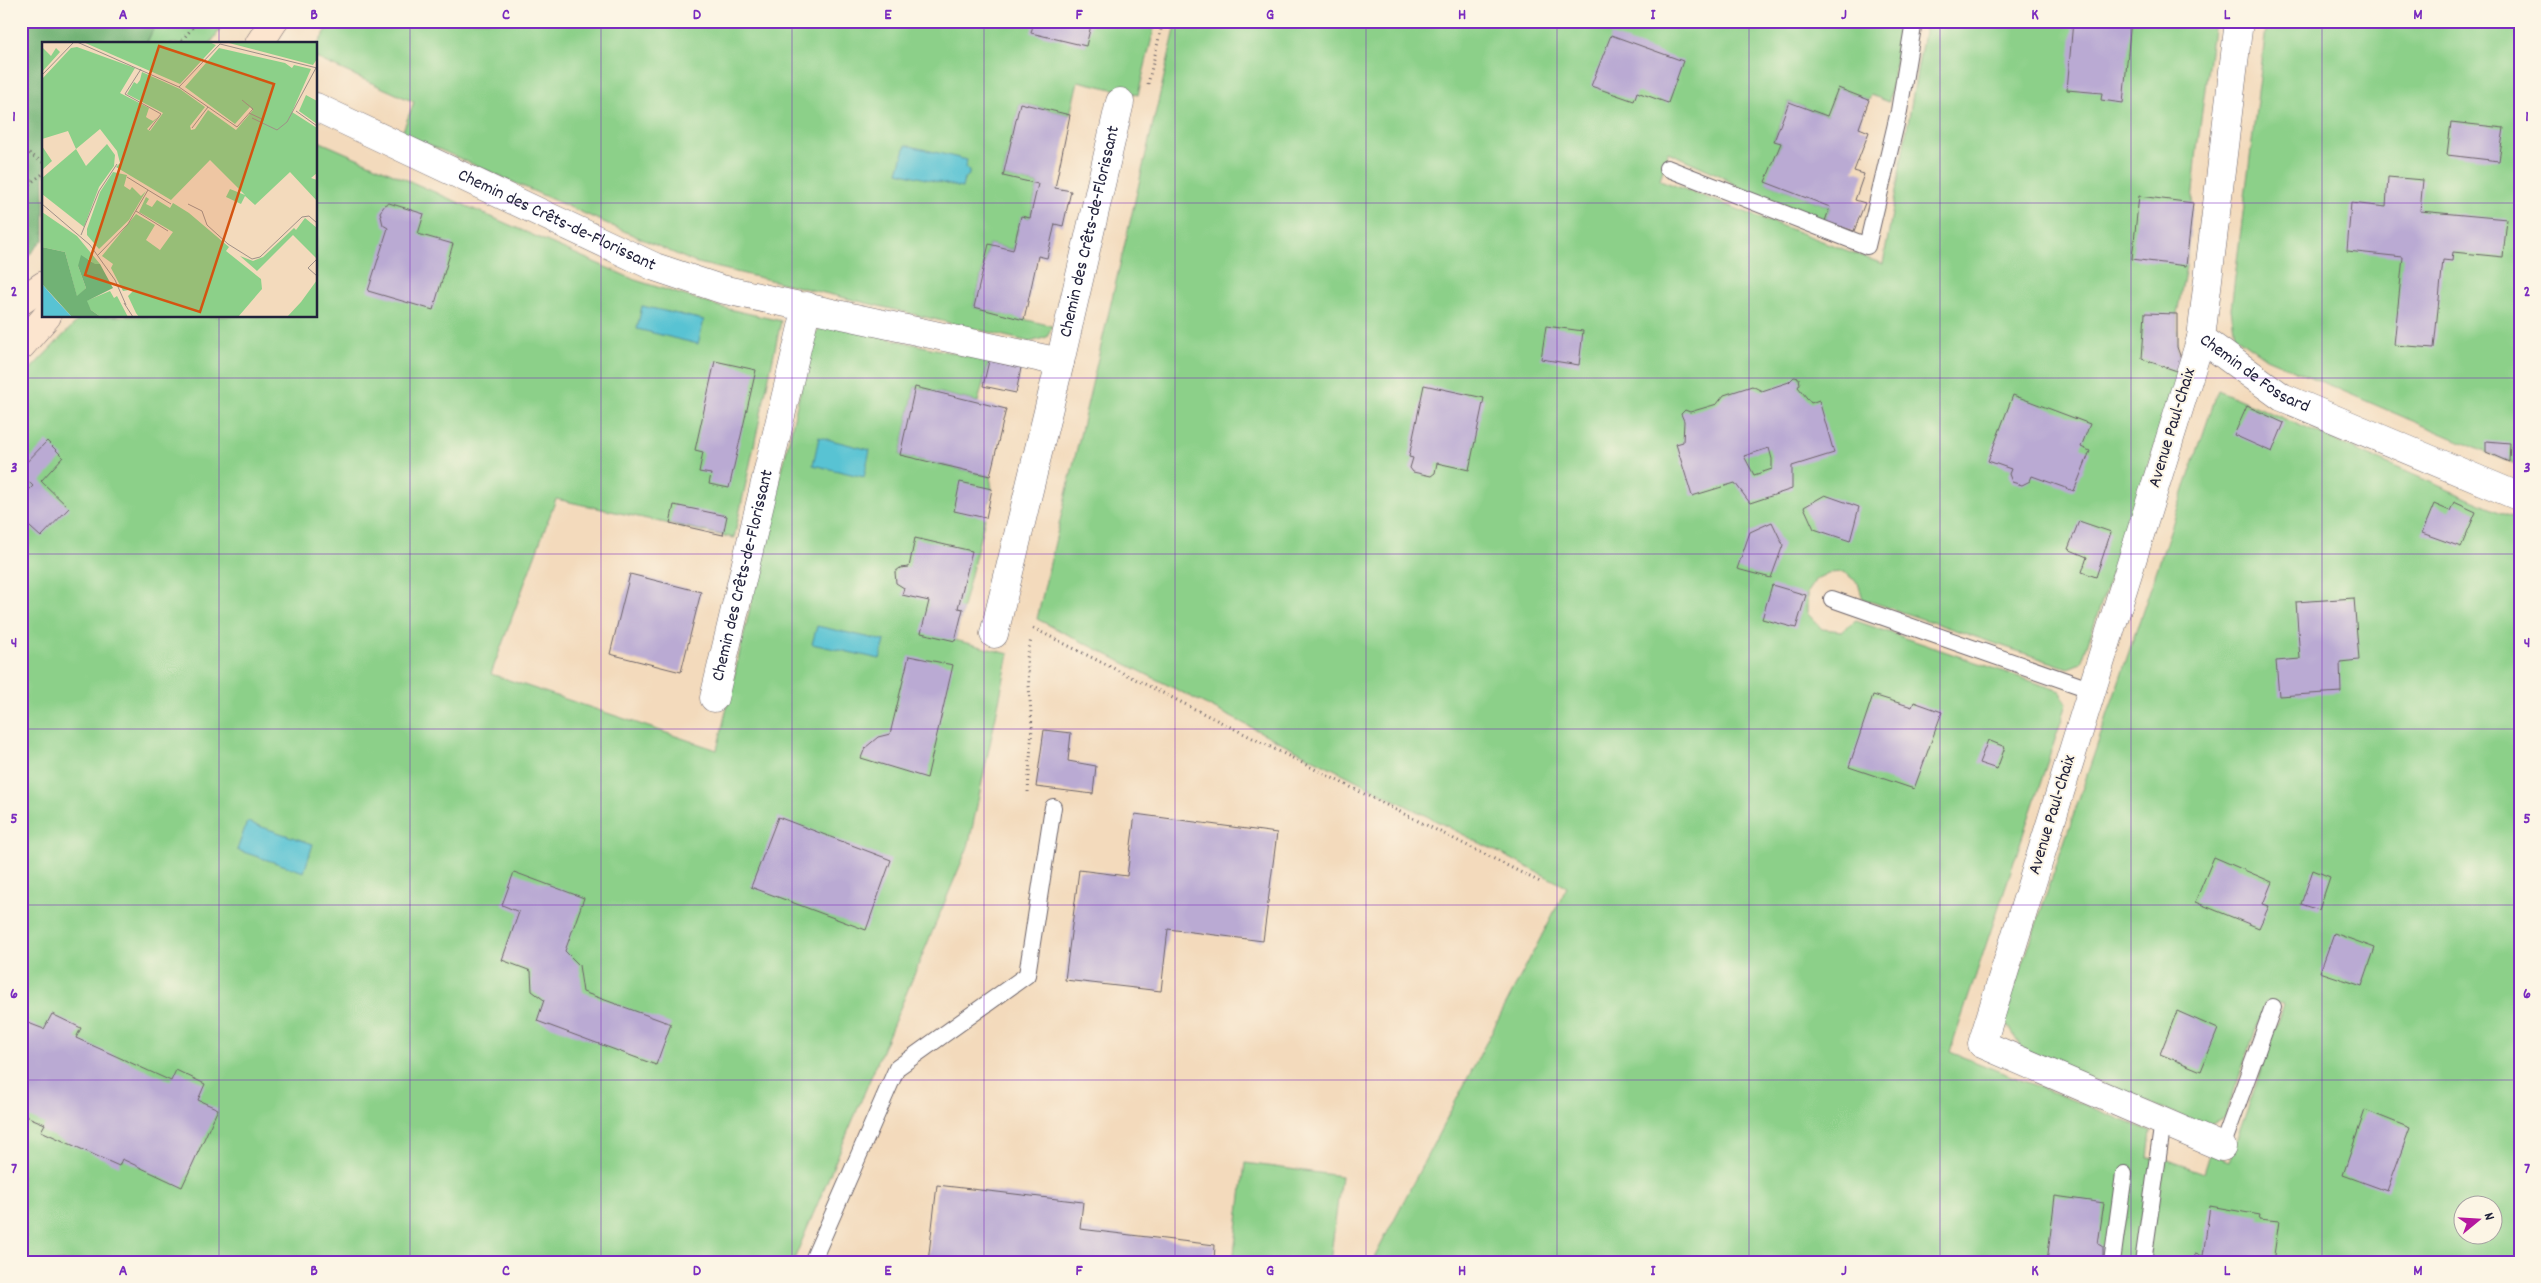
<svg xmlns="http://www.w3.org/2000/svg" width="2541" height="1283" font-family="Dekko,sans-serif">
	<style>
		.green { fill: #8cd089; stroke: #577962; fill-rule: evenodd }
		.forest { fill: #71b275; stroke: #4a6a58 }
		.water { fill: #58c3d3; stroke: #3d7287 }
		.building { fill: #baaad3; fill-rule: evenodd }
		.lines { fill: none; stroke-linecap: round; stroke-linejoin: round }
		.service-casing { stroke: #6b6268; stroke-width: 18 }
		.minor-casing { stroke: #6b6268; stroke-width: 29 }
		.secondary-casing { stroke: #6b6268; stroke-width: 29 }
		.path { stroke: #6b6268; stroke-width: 3; stroke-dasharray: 1 4; stroke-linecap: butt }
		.service { stroke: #fff; stroke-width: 16 }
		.minor { stroke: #fff; stroke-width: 28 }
		.secondary { stroke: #fce5cf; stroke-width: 28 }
		.grid { fill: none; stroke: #7b2cbf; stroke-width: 1; stroke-opacity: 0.55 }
		.labels { text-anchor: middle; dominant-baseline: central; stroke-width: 4; stroke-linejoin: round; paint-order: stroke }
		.street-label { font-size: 18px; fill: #22223b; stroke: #fcf5e5 }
		.inset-road { fill: none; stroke: #9f9088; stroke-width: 1 }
		.view { fill: #d45411; fill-opacity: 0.15; stroke: #d45411; stroke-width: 2.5 }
		.inset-edge { fill: none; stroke: #22223b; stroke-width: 2.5 }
		.neatline { fill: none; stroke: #7b2cbf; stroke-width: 2 }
		.grid-label { font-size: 16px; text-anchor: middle; font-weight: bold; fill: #7b2cbf }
	</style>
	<rect width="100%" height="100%" fill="#fcf5e5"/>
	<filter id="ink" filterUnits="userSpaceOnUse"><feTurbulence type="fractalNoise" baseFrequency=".02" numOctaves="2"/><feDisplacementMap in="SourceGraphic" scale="10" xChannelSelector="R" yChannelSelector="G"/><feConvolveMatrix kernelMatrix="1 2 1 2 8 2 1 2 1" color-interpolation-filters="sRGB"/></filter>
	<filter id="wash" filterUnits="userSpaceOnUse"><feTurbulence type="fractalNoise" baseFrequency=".0096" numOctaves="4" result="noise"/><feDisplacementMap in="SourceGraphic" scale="20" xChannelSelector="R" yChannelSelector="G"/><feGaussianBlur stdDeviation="1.12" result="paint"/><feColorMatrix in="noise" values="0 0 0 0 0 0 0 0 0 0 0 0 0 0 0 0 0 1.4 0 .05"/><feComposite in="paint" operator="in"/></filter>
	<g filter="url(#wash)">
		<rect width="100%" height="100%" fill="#f3dabc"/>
		<!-- green -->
		<g class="green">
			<path d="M157,21H226L210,44H146Z"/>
			<path d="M332,21H1156L1138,95L1078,81L1070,115L1020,103L1003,176L1038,184L1030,218L1021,217L1013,250L989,244L974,307L1052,326L1047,337L1030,342L694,262L402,133L414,102L316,58V47Z"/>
			<path d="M1177,21H1902L1889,102L1871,95L1869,100L1838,88L1827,116L1789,102L1774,140L1781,143L1766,182L1830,207L1825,221L1741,188L1713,172L1668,152L1660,180L1883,264L1926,21H2214L2197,149L2186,266L2177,314V347L2183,364L2081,663L2068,668L1863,599L1858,583L1844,572L1828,573L1816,579L1807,592V613L1822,629L1842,631L1856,621L2060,691L2067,704L1950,1052L2151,1131L2148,1158L2168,1160L2204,1173L2210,1154L2229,1161L2284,1005L2266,1001L2225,1117L2205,1126L2024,1051L2004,1019L2218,390L2520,521V1262H1372L1567,887L1037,619ZM2464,1206H2494V1236H2464Z"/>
			<path d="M2267,21H2520V467L2266,358L2235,336L2231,309Z"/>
			<path d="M316,140L635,280L724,308L781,321L734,538L556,499L491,674L717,750L813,336L820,328L828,325L989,361L978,402L915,387L900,455L990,476L992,489L955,640L1009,654L971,834L968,847L793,1262H21V552L29,544L21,537V379L82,316H316Z"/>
			<path d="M1245,1163L1341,1176L1330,1262H1233Z"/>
		</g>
		<!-- forest -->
		<path class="forest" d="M21,21H157L146,44H44V239L21,264Z"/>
		<!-- water -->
		<g class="water">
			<path d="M906,145L967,160L965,168L969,171V175L964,179L962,188L898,172Z"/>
			<path d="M642,306L704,320L698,344L637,329Z"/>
			<path d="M819,437L870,450L864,477L813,465Z"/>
			<path d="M817,626L885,641L880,659L812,644Z"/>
			<path d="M247,822L313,844L304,872L237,850Z"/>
		</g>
		<g id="blocks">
			<!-- building -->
			<g class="building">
				<path d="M1034,21H1092L1086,46L1031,33Z"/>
				<path d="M2073,21H2131L2123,103L2101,100L2102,93L2067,90Z"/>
				<path d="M1611,35L1683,61L1668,103L1637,92L1634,101L1591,86Z"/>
				<path d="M1838,88L1869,100L1859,128L1869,132L1854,171L1864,174L1855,200L1865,203L1854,231L1825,221L1830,207L1765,182L1781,143L1774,141L1789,102L1827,116Z"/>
				<path d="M1020,103L1070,115L1055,188L1071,191L1063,226L1055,224L1047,258L1038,256L1024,320L974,307L989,244L1013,250L1021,216L1030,218L1038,184L1003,176Z"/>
				<path d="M2451,122L2504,128L2499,161L2447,155Z"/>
				<path d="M2388,177L2423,180L2420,211L2507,219L2503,257L2453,252L2452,261L2443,260L2434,348L2394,345L2403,257L2347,251L2351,203L2386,207Z"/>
				<path d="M2139,196L2193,203L2186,266L2132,259Z"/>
				<path d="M389,203L424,214L418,234L453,244L433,310L368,291L388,228L383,225L380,212L385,205Z"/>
				<path d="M2145,313L2177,314V347L2183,364L2180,372L2142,359Z"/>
				<path d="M1546,326L1583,331L1579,365L1541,359Z"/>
				<path d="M715,361L756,370L729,488L709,484L711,474L699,472L703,452L695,450Z"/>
				<path d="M989,361L1021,368L1016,393L983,386Z"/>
				<path d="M1794,377L1799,378L1800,384L1798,387L1811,403L1819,400L1834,453L1792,466V489L1750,503L1735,483L1692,496L1676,444L1683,442L1684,421L1681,414L1685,410L1690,412L1717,404L1724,395L1752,386L1762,391L1789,382ZM1769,448L1772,459V469L1754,475L1744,456Z"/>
				<path d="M1424,385L1484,398L1469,470L1437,463L1435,473L1431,476L1413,472L1410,468L1413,458L1409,457Z"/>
				<path d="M915,387L1006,409L990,476L900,455Z"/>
				<path d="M2013,395L2090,424L2081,447L2090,451L2074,491L2032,476L2030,481L2022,485L2012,482L2009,474L2011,469L1988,461Z"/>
				<path d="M2247,406L2284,423L2272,452L2234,435Z"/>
				<path d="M47,441L63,457L41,481L69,508L41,537L21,519V498L33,486L21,474V468Z"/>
				<path d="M2486,441L2510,443L2509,462L2486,452Z"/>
				<path d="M960,482L992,489L986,518L954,511Z"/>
				<path d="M1825,495L1859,507L1850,541L1814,529L1804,507Z"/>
				<path d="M2454,502L2476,512L2461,547L2422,533L2434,504L2450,511Z"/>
				<path d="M674,505L727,516L723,535L670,523Z"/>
				<path d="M2079,521L2111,532L2096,577L2082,572L2087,557L2068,549Z"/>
				<path d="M1772,522L1783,545L1771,578L1737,569L1750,532Z"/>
				<path d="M915,538L972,551L958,608L963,609L955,641L921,633L929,601L902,595L904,588L896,583L895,572L900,568L909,567Z"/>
				<path d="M630,574L701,592L681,672L610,654Z"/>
				<path d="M1772,585L1806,595L1796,628L1762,619Z"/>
				<path d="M2354,598L2359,660L2340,662L2341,692L2279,696L2276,661L2300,659L2296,602Z"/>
				<path d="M909,656L953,665L927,778L861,758L865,748L878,737L890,734Z"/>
				<path d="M1873,695L1912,707L1914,702L1942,712L1914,789L1849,767Z"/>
				<path d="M1044,730L1071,733L1068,761L1096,766L1093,794L1036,787Z"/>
				<path d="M1988,740L2005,747L1997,769L1979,763Z"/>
				<path d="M1135,814L1277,833L1263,941L1168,929L1161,991L1065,980L1079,870L1127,876Z"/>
				<path d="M778,817L891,860L866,930L751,887Z"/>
				<path d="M2214,857L2272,882L2263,904L2269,906L2259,928L2195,902Z"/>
				<path d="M2313,870L2330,877L2319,910L2301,904Z"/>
				<path d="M514,872L584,898L565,951L579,965L583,992L671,1024L656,1065L537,1021L544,1000L532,991L531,971L502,960L519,912L502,905Z"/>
				<path d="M2334,933L2375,948L2362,986L2320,972Z"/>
				<path d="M2177,1011L2218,1029L2201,1071L2160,1054Z"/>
				<path d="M52,1014L81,1028L76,1038L171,1081L176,1070L205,1084L198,1100L218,1109L182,1187L122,1159L119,1166L41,1131L45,1124L21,1114V1025L23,1021L44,1029Z"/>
				<path d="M2365,1110L2410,1128L2387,1191L2343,1175Z"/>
				<path d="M937,1185L1083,1202L1080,1229L1215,1245L1214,1262H928Z"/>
				<path d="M2055,1196L2104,1203L2098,1244L2103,1247V1262H2047Z"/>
				<path d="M2210,1206L2260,1215L2259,1219L2279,1221L2273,1262L2253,1259L2252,1262H2194L2195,1254L2203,1256Z"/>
			</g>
		</g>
	</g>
	<g filter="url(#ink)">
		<use href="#blocks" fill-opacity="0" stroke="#6b6268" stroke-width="1"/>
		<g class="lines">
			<!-- service casing -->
			<g class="service-casing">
				<g id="service">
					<path d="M1667,168L1867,246L1899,111L1914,21"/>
					<path d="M1832,599L2092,690"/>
					<path d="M2222,1147L2273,1007"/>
					<path d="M812,1262L897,1068L1027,975L1053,807"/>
					<path d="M2112,1262L2124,1174"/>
					<path d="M2143,1262L2163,1121"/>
				</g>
			</g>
			<!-- minor casing -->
			<g class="minor-casing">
				<g id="minor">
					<path id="s1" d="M2239,21L2201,338L2282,397L2520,497"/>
					<path id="s2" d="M316,107L655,267L721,289L1060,362L1120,102"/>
					<path d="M2201,338L1982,1044L2222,1147"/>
					<path d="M994,634L1060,362"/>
					<path id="s3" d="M714,698L807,306"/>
				</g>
			</g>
			<!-- secondary casing -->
			<g class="secondary-casing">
				<g id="secondary">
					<path d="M259,44L274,21"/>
					<path d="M21,301L44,285"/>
					<path d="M21,346L47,316"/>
				</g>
			</g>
			<!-- path -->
			<g class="path">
				<path d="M179,44L198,21"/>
				<path d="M1148,84L1163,21"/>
				<path d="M21,148L44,163"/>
				<path d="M21,190L44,173"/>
				<path d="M1033,628L1542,883"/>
				<path d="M1028,792L1032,727L1027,658L1031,639"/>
			</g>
			<!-- service -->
			<use href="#service" class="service"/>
			<!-- minor -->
			<use href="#minor" class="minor"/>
			<!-- secondary -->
			<use href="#secondary" class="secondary"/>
		</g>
	</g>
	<!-- grid -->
	<path class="grid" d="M219,21V44M410,21V1262M601,21V1262M792,21V1262M984,21V1262M1175,21V1262M1366,21V1262M1557,21V1262M1749,21V1262M1940,21V1262M2131,21V1262M2322,21V1262M21,203H44M316,203H2520M219,316V1262M21,378H2520M21,554H2520M21,729H2520M21,905H2520M21,1080H2520"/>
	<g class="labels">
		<!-- street labels -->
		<g class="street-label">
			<text stroke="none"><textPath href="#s2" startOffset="266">Chemin des Crêts-de-Florissant</textPath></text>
			<text stroke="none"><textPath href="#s2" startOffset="925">Chemin des Crêts-de-Florissant</textPath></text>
			<text stroke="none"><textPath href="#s1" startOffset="384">Chemin de Fossard</textPath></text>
			<text transform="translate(2173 428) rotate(-73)">Avenue Paul-Chaix</text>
			<text stroke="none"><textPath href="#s3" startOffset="126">Chemin des Crêts-de-Florissant</textPath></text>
			<text transform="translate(2053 815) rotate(-73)">Avenue Paul-Chaix</text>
		</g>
	</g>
	<!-- overview -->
	<g transform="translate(42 42)">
		<rect width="275" height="275" fill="#f3dabc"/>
		<path d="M41,0H167L174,3L138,42ZM183,0H275V17L271,23ZM0,5L9,14L14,6L18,10L0,30ZM35,5L93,26L78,51L107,66L104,75L107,77L111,79L116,75L105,87L108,89L121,71L85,52L92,40L95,42L98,38L100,30L138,47L163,65L148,84L149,88L153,87L166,68L194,88L211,68L208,65L193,82L143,45L177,6L243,21L250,26L252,23L269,27L250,70L275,86V131L269,136L275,138V159L248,130L213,163L203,154L199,162L184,155L188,147L203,153L168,118L129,158L74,125L78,121L75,109L58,87L34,107L44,124L65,102L73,113L72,124L57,145L42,185L0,152V136L34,107L26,89L0,97V37L29,6ZM264,53L275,59V82L257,69ZM0,104L10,119L0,128ZM71,130L85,133L82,144L88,148L90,145L99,154L104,149L87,178L57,207L45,193V187L58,150ZM104,155L107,157L104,162L110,165L115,158L128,166L131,161L147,171L187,205L184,209L219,237L220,247L196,275H97L94,271L86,254L93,247L81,249L69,226L71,222L60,214L94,172L113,183L104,198L118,208L131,190L97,170ZM0,170L35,194L58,222L53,223L47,217L36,224L44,246L35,255L23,210L0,205ZM263,176L275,186L274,216L251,193L215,229L198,214L211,219L221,215L252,186L254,188ZM275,238V275H245L259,260ZM68,249L72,256L75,254L86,275H59L49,268L44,259Z" fill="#8cd089"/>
		<path d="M0,205L23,210L35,254L44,246L36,224L39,213L53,222H58L71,246L45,259L49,268L59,275H30L0,242Z" fill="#71b275"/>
		<path d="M0,242L13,257L30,275H0Z" fill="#58c3d3"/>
		<path class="inset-road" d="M35,0L137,45L178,2L275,26M99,27L83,52L119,72L107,88M0,33L32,0M137,45L195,85L211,67L200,58M254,69L275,84M207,71L222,78M210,76L235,88L245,80L275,24M150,86L166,65M106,148L129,162M0,162L48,203L73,238L84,263M146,162L160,169L165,183L186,202L210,217L218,215L260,175L267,174L275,181M94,169L126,189M39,193L57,149L75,122M56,213L86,182L106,148L85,135M275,217L266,226L275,234M82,261L91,275"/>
		<path class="view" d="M117,4L232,42L158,270L43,233Z"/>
		<rect width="275" height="275" class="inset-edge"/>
	</g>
	<!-- margin -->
	<rect width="2541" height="1283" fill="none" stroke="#fcf5e5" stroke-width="55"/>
	<!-- north arrow -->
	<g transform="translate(2478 1220) rotate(72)"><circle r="24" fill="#fcf5e5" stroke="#a5a1a1"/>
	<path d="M0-4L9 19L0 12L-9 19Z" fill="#b5179e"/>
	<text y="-8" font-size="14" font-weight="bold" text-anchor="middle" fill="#22223b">N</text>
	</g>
	<rect x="28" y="28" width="2486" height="1228" class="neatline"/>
	<g class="grid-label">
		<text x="123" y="19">A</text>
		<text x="314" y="19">B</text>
		<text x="506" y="19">C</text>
		<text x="697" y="19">D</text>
		<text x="888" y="19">E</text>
		<text x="1079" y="19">F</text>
		<text x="1270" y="19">G</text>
		<text x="1462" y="19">H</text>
		<text x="1653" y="19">I</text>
		<text x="1844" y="19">J</text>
		<text x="2035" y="19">K</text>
		<text x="2227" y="19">L</text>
		<text x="2418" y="19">M</text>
		<text x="14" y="121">1</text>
		<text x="2527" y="121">1</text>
		<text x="14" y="296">2</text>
		<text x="2527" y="296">2</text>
		<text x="14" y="472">3</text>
		<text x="2527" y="472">3</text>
		<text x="14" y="647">4</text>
		<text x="2527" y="647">4</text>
		<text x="14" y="823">5</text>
		<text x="2527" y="823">5</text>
		<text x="14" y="998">6</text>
		<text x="2527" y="998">6</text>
		<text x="14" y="1173">7</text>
		<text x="2527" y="1173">7</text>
		<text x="123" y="1275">A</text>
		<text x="314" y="1275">B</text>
		<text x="506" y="1275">C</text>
		<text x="697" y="1275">D</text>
		<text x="888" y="1275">E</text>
		<text x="1079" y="1275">F</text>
		<text x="1270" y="1275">G</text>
		<text x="1462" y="1275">H</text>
		<text x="1653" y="1275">I</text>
		<text x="1844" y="1275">J</text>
		<text x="2035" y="1275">K</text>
		<text x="2227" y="1275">L</text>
		<text x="2418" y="1275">M</text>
	</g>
</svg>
